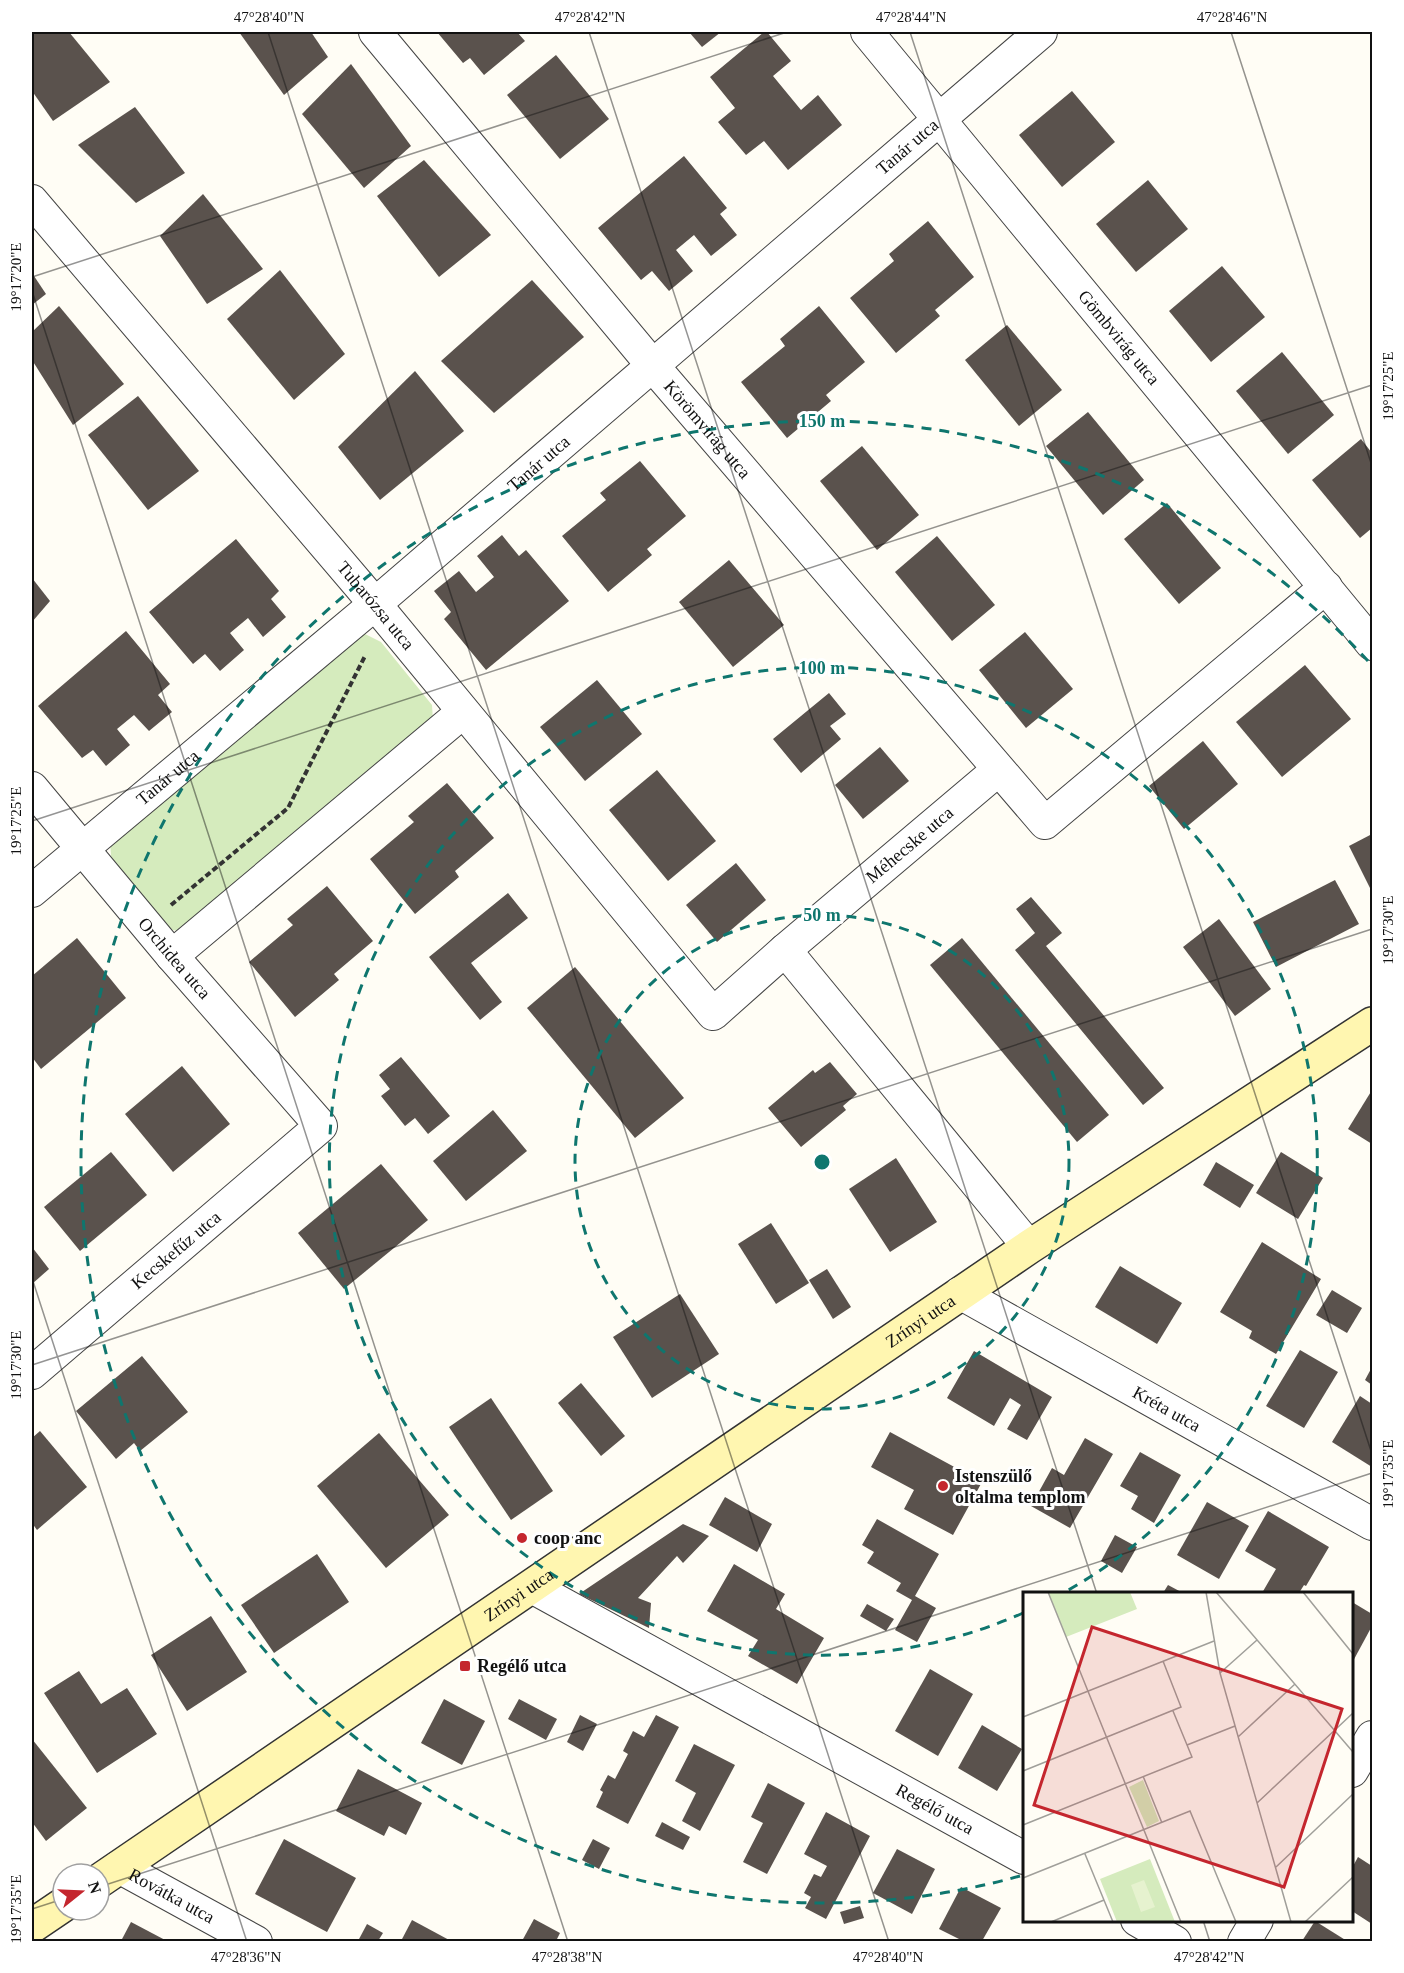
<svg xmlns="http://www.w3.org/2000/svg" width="1404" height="1973" font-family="Georgia,serif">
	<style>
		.green { fill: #d5ebbd }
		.building { fill: #5a524d }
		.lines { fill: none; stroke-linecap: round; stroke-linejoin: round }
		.minor-casing { stroke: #444; stroke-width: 34 }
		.secondary-casing { stroke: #333; stroke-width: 36 }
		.path { stroke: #333; stroke-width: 4; stroke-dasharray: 6 3; stroke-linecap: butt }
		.minor { stroke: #fff; stroke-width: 32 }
		.secondary { stroke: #fff6b0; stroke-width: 33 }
		.ticks { fill: none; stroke: #111; stroke-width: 1.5; stroke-opacity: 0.45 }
		.ring { fill: none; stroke: #0f766e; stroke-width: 3; stroke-dasharray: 10 8 }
		.poi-dot { fill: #c4262e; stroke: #fff; stroke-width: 2 }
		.labels { text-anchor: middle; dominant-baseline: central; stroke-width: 6; stroke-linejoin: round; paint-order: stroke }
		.street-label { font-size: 18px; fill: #111; stroke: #fff }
		.poi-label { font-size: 18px; font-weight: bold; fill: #111; stroke: #fff; text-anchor: start }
		.inset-road { fill: none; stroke: #a09f9a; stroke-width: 1.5 }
		.view { fill: #c4262e; fill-opacity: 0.15; stroke: #c4262e; stroke-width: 3 }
		.inset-edge { fill: none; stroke: #111; stroke-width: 3 }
		.centre { fill: #0f766e; stroke: #fff; stroke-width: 3 }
		.ring-label { font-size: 18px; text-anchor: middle; font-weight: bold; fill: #0f766e; stroke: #fff; stroke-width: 6; stroke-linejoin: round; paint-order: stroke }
		.neatline { fill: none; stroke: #111; stroke-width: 2 }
		.ticks-label { font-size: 15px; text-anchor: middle; fill: #111 }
	</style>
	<rect width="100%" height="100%" fill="#fffdf5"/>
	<!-- green -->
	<path class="green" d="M363,633L381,642L432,705L433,722L178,931L168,929L116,865L111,856L110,841Z"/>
	<!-- building -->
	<g class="building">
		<path d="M36,32H69L110,82L53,121L32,91V36Z"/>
		<path d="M239,32H311L328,57L284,95Z"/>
		<path d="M437,32H517L525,41L484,75L470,58L463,63Z"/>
		<path d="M689,32H721L702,47Z"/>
		<path d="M764,32H767L791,61L773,76L801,110L818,95L842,125L788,170L764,141L746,155L718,122L735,108L710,77Z"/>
		<path d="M556,55L609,119L560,159L507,95Z"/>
		<path d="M351,64L411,146L364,188L302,114Z"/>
		<path d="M1072,91L1115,142L1062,187L1019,135Z"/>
		<path d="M135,107L185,173L136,203L78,145Z"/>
		<path d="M684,156L727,208L720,214L737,235L711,256L694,235L676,250L693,271L669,291L652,271L641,280L598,228Z"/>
		<path d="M424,160L491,235L439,277L377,196Z"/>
		<path d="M1148,180L1188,229L1136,272L1096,224Z"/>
		<path d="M203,194L263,269L207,304L160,236Z"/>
		<path d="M928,221L974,277L935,310L940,316L896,353L850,298L894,261L889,254Z"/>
		<path d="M1222,266L1265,317L1211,362L1169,311Z"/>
		<path d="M280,270L345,354L294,400L227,319Z"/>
		<path d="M32,273L46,294L32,305Z"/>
		<path d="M532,280L584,337L494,413L441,361Z"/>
		<path d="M59,306L124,384L73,425L32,360V332Z"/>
		<path d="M819,306L865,362L826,395L831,401L787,438L741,382L785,346L780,339Z"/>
		<path d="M1007,325L1062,390L1019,426L965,360Z"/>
		<path d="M1282,352L1334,415L1288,454L1236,391Z"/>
		<path d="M415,371L464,431L380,500L338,447Z"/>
		<path d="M138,396L199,471L148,510L88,435Z"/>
		<path d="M1088,412L1144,480L1103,515L1046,446Z"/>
		<path d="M1361,439L1372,453V528L1360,538L1312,480Z"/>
		<path d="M862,446L919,515L877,550L820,481Z"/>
		<path d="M640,461L686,516L647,549L652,555L608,592L562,536L606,500L600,493Z"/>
		<path d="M1167,503L1221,568L1179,604L1124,539Z"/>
		<path d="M502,535L519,556L526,550L569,601L486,670L444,619L451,612L434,591L459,571L476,592L494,577L477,556Z"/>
		<path d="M937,536L995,605L952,641L895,572Z"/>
		<path d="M236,539L279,591L271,599L286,617L263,637L248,618L230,633L244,650L220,671L205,654L193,664L149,612Z"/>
		<path d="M729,560L784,625L733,667L679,602Z"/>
		<path d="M32,578L50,601L32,622Z"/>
		<path d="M126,631L170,684L158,695L172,712L149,731L134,715L117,729L130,745L106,766L93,750L82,758L38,706Z"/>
		<path d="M1025,632L1073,689L1026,728L979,670Z"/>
		<path d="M1305,665L1351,719L1282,777L1236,722Z"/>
		<path d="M597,680L642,734L585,781L540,727Z"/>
		<path d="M829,693L846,714L830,726L841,739L801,773L773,739Z"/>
		<path d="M1203,741L1238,784L1184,829L1149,786Z"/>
		<path d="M880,747L909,781L863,819L835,785Z"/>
		<path d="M657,770L716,841L668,881L609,810Z"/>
		<path d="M447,783L494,838L455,871L459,877L415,914L370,859L414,822L408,816Z"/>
		<path d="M1372,834V892L1349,846Z"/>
		<path d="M736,863L766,900L717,942L686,905Z"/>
		<path d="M1335,880L1359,924L1276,967L1253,922Z"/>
		<path d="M327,886L373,941L334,974L339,980L295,1017L249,962L293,925L287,919Z"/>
		<path d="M508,893L528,918L471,963L502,1002L480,1020L429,957Z"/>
		<path d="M1031,897L1062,933L1046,946L1164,1088L1143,1105L1015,950L1035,933L1016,909Z"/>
		<path d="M1219,919L1271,989L1235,1016L1183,947Z"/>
		<path d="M77,938L126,998L41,1069L32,1057V976Z"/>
		<path d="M962,938L1109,1115L1077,1142L930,965Z"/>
		<path d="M575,967L684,1098L635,1138L527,1008Z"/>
		<path d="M401,1057L450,1116L428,1134L415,1118L405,1126L381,1096L390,1089L379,1075Z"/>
		<path d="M830,1062L857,1094L843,1106L846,1110L801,1147L768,1108L813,1070L815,1073Z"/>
		<path d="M182,1066L230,1124L173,1172L125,1114Z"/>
		<path d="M1372,1090V1144L1348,1129Z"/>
		<path d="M493,1110L527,1151L466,1201L433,1161Z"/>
		<path d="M111,1152L147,1195L80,1251L44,1207Z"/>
		<path d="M1281,1152L1323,1178L1298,1219L1256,1193Z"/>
		<path d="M896,1158L937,1222L890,1252L849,1189Z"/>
		<path d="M1216,1162L1254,1185L1240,1208L1203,1185Z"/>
		<path d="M381,1164L428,1220L344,1289L298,1233Z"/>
		<path d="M771,1223L809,1283L776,1304L738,1244Z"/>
		<path d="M1262,1242L1321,1279L1276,1354L1249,1338L1252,1331L1220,1312Z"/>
		<path d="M32,1247L49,1269L32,1284Z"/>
		<path d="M1120,1266L1182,1303L1157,1344L1095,1307Z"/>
		<path d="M827,1269L851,1307L833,1319L809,1280Z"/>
		<path d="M1332,1290L1362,1308L1347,1333L1316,1315Z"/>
		<path d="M680,1294L719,1354L652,1398L613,1337Z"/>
		<path d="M1300,1350L1338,1372L1304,1428L1266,1406Z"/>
		<path d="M974,1351L1052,1397L1027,1440L1007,1429L1021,1405L1010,1398L994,1426L947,1398Z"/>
		<path d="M142,1356L188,1412L140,1451L134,1443L116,1459L76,1411Z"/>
		<path d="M1372,1367V1385L1365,1380Z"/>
		<path d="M581,1383L625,1436L601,1456L558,1403Z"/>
		<path d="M1360,1396L1372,1404V1467L1332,1442Z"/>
		<path d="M491,1398L553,1491L511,1520L449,1427Z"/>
		<path d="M40,1431L87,1487L37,1530L32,1523V1438Z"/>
		<path d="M890,1432L982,1482L953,1535L904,1509L914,1490L871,1467Z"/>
		<path d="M379,1433L449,1515L386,1568L317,1486Z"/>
		<path d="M1085,1438L1113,1454L1070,1528L1031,1506L1052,1468L1064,1475Z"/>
		<path d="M1140,1452L1181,1475L1154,1523L1131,1509L1138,1496L1120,1486Z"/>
		<path d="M725,1497L772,1524L757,1552L709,1525Z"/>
		<path d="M1207,1502L1249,1526L1219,1579L1177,1555Z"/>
		<path d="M1268,1511L1329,1547L1306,1586L1304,1585L1299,1593H1262L1276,1569L1245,1551Z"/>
		<path d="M877,1519L939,1554L915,1596L936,1608L917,1642L895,1630L912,1600L896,1591L901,1583L867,1563L874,1552L862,1545Z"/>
		<path d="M683,1524L709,1536L683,1563L677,1556L638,1598L651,1603L649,1628L579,1594Z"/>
		<path d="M1115,1535L1137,1547L1122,1573L1101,1561Z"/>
		<path d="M317,1554L349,1602L274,1653L241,1605Z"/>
		<path d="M734,1564L785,1594L776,1609L824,1638L797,1684L748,1656L758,1640L707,1611Z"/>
		<path d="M1168,1585L1183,1593H1163Z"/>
		<path d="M1352,1602L1372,1614V1626L1352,1663Z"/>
		<path d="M867,1604L894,1619L886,1631L860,1616Z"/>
		<path d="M211,1616L247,1672L187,1711L151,1655Z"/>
		<path d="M930,1669L973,1694L938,1756L895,1731Z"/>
		<path d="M79,1671L101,1704L127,1688L157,1734L97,1773L44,1693Z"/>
		<path d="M444,1699L485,1721L462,1765L421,1743Z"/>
		<path d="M519,1699L557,1719L546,1740L508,1719Z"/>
		<path d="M580,1715L597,1724L583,1751L567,1742Z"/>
		<path d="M656,1715L679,1727L628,1824L596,1807L603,1792L600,1790L608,1775L615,1779L628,1754L623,1751L633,1731L644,1737Z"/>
		<path d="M982,1725L1022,1749L997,1791L958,1768Z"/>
		<path d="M32,1739L87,1808L46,1841L32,1822Z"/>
		<path d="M694,1744L735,1765L700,1831L682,1821L696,1793L675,1781Z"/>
		<path d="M358,1769L422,1803L406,1835L389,1826L384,1836L336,1811Z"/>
		<path d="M768,1783L805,1803L767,1874L743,1862L763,1823L751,1817Z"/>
		<path d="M826,1812L870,1836L826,1919L805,1908L811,1897L804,1893L814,1874L821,1877L827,1866L804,1854Z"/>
		<path d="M662,1822L690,1837L683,1850L655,1836Z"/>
		<path d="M284,1839L356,1878L327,1932L255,1894Z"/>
		<path d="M593,1839L610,1848L599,1869L582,1860Z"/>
		<path d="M897,1849L935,1869L912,1914L873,1893Z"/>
		<path d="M1358,1857L1372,1866V1924L1352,1911V1868Z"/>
		<path d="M961,1887L1001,1908L982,1941H963L939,1929Z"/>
		<path d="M860,1906L864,1918L844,1924L840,1912Z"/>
		<path d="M534,1919L560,1933L556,1941H522Z"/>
		<path d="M412,1920L451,1941H401Z"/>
		<path d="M1315,1921L1347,1941H1302Z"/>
		<path d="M131,1922L167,1941H121Z"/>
		<path d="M367,1924L383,1933L378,1941H358Z"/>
	</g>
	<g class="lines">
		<!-- minor casing -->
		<g class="minor-casing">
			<g id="minor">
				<path id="s1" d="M375,32L653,366L1045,823L1326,587"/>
				<path id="s2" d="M867,32L1372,644"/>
				<path id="s3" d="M32,201L375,604L713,1014L785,950L998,770"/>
				<path id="s4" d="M32,788L172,956L321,1126L32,1373"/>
				<path id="s5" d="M32,891L375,604L1041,32"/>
				<path d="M785,950L1029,1247"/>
				<path d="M172,956L463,712"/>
				<path id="s6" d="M960,1293L1372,1524"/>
				<path id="s7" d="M532,1587L1024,1858"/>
				<path d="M1352,1771L1372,1737"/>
				<path id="s8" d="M119,1867L256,1942"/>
				<path d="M1137,1920L1175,1942"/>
				<path d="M1244,1942L1257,1920"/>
			</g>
		</g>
		<!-- secondary casing -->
		<g class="secondary-casing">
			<g id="secondary">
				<path id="s9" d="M99,1881L1029,1247L1372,1024"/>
				<path d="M32,1926L63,1905"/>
			</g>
		</g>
		<!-- path -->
		<path class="path" d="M171,905L288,808L365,656"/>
		<!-- minor -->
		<use href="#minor" class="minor"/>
		<!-- secondary -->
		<use href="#secondary" class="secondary"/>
	</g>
	<!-- ticks -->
	<path class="ticks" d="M268,32L889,1942M589,32L1097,1594M910,32L1372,1454M1231,32L1372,466M32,277L787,32M32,291L568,1942M32,821L1372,385M32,1278L247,1942M32,1365L1372,929M99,1887L1372,1473M32,1909L63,1899M1203,1920L1210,1942"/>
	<!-- distance rings -->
	<g class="ring">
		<circle cx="822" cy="1162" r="247"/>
		<path d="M1023 1613A494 494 0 1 1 1065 1592"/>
		<path d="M1020 1876A741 741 0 1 1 1368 661"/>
	</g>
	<!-- markers -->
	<g class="poi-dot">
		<circle cx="943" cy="1486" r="6"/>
		<circle cx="522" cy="1538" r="6"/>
		<rect x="459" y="1660" width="12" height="12" rx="3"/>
	</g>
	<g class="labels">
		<!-- street labels -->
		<g class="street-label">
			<text stroke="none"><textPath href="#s5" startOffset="1149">Tanár utca</textPath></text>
			<text stroke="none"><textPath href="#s2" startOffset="396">Gömbvirág utca</textPath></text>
			<text stroke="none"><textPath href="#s1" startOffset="518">Körömvirág utca</textPath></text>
			<text stroke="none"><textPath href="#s5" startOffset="663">Tanár utca</textPath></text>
			<text stroke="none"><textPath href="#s3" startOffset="531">Tubarózsa utca</textPath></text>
			<text stroke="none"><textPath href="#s5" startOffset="177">Tanár utca</textPath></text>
			<text stroke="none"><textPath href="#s3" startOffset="1320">Méhecske utca</textPath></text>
			<text stroke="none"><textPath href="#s4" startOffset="222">Orchidea utca</textPath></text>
			<text transform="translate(176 1250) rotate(-40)">Kecskefűz utca</text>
			<text stroke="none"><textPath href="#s9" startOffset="994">Zrínyi utca</textPath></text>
			<text stroke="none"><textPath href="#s6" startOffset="237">Kréta utca</textPath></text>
			<text stroke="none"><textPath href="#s9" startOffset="508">Zrínyi utca</textPath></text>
			<text stroke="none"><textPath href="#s7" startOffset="460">Regélő utca</textPath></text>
			<text stroke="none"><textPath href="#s8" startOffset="60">Rovátka utca</textPath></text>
		</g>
		<!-- poi labels -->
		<g class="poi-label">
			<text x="955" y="1476">Istenszülő<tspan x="955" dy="21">oltalma templom</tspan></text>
			<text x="534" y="1538">coop anc</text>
			<text x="477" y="1666">Regélő utca</text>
		</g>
	</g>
	<!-- overview -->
	<g transform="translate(1023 1592)">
		<rect width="330" height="330" fill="#fffdf5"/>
		<path d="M25,0H107L114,17L43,45ZM120,188L136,229L124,235L106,195ZM127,267L152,330H94L77,287Z" fill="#d5ebbd"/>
		<path d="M121,288L132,315L118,320L108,293Z" fill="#e6f2cf"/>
		<path class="inset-road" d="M25,0L158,330M183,0L197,81L268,330M193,0L330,160M280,0L330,62M197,81L234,48M0,125L191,49M215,145L272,92M164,153L212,134M0,179L158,115L140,69M120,184L139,231M234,211L330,121M0,233L169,165L150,119M62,262L90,330M253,275L330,202M0,286L167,219L213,330M28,330L81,308M282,330L330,285"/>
		<path class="view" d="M69,35L319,117L261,295L11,213Z"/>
		<rect width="330" height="330" class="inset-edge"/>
	</g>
	<circle cx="822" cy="1162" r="9" class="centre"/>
	<g class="ring-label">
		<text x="822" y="427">150 m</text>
		<text x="822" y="674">100 m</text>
		<text x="822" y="921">50 m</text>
	</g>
	<!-- border -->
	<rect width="1404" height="1973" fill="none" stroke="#ffffff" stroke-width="66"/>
	<!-- north arrow -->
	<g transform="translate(81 1892) rotate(72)"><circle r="28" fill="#ffffff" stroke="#a0a0a0" stroke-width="1.5"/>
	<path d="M0-4.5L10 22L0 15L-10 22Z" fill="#c4262e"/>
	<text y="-9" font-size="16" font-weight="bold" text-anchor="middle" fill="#111111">N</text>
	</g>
	<rect x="33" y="33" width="1338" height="1907" class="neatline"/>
	<g class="ticks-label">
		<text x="269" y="22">47°28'40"N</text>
		<text x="590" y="22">47°28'42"N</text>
		<text x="911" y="22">47°28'44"N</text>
		<text x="1232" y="22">47°28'46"N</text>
		<text transform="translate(16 277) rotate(-90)" y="5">19°17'20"E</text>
		<text transform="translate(1388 386) rotate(-90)" y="5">19°17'25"E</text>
		<text transform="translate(16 821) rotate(-90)" y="5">19°17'25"E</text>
		<text transform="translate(1388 930) rotate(-90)" y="5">19°17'30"E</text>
		<text transform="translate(16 1365) rotate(-90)" y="5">19°17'30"E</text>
		<text transform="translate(1388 1474) rotate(-90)" y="5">19°17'35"E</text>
		<text transform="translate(16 1909) rotate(-90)" y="5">19°17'35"E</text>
		<text x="246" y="1962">47°28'36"N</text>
		<text x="567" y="1962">47°28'38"N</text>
		<text x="888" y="1962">47°28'40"N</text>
		<text x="1209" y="1962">47°28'42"N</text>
	</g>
</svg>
